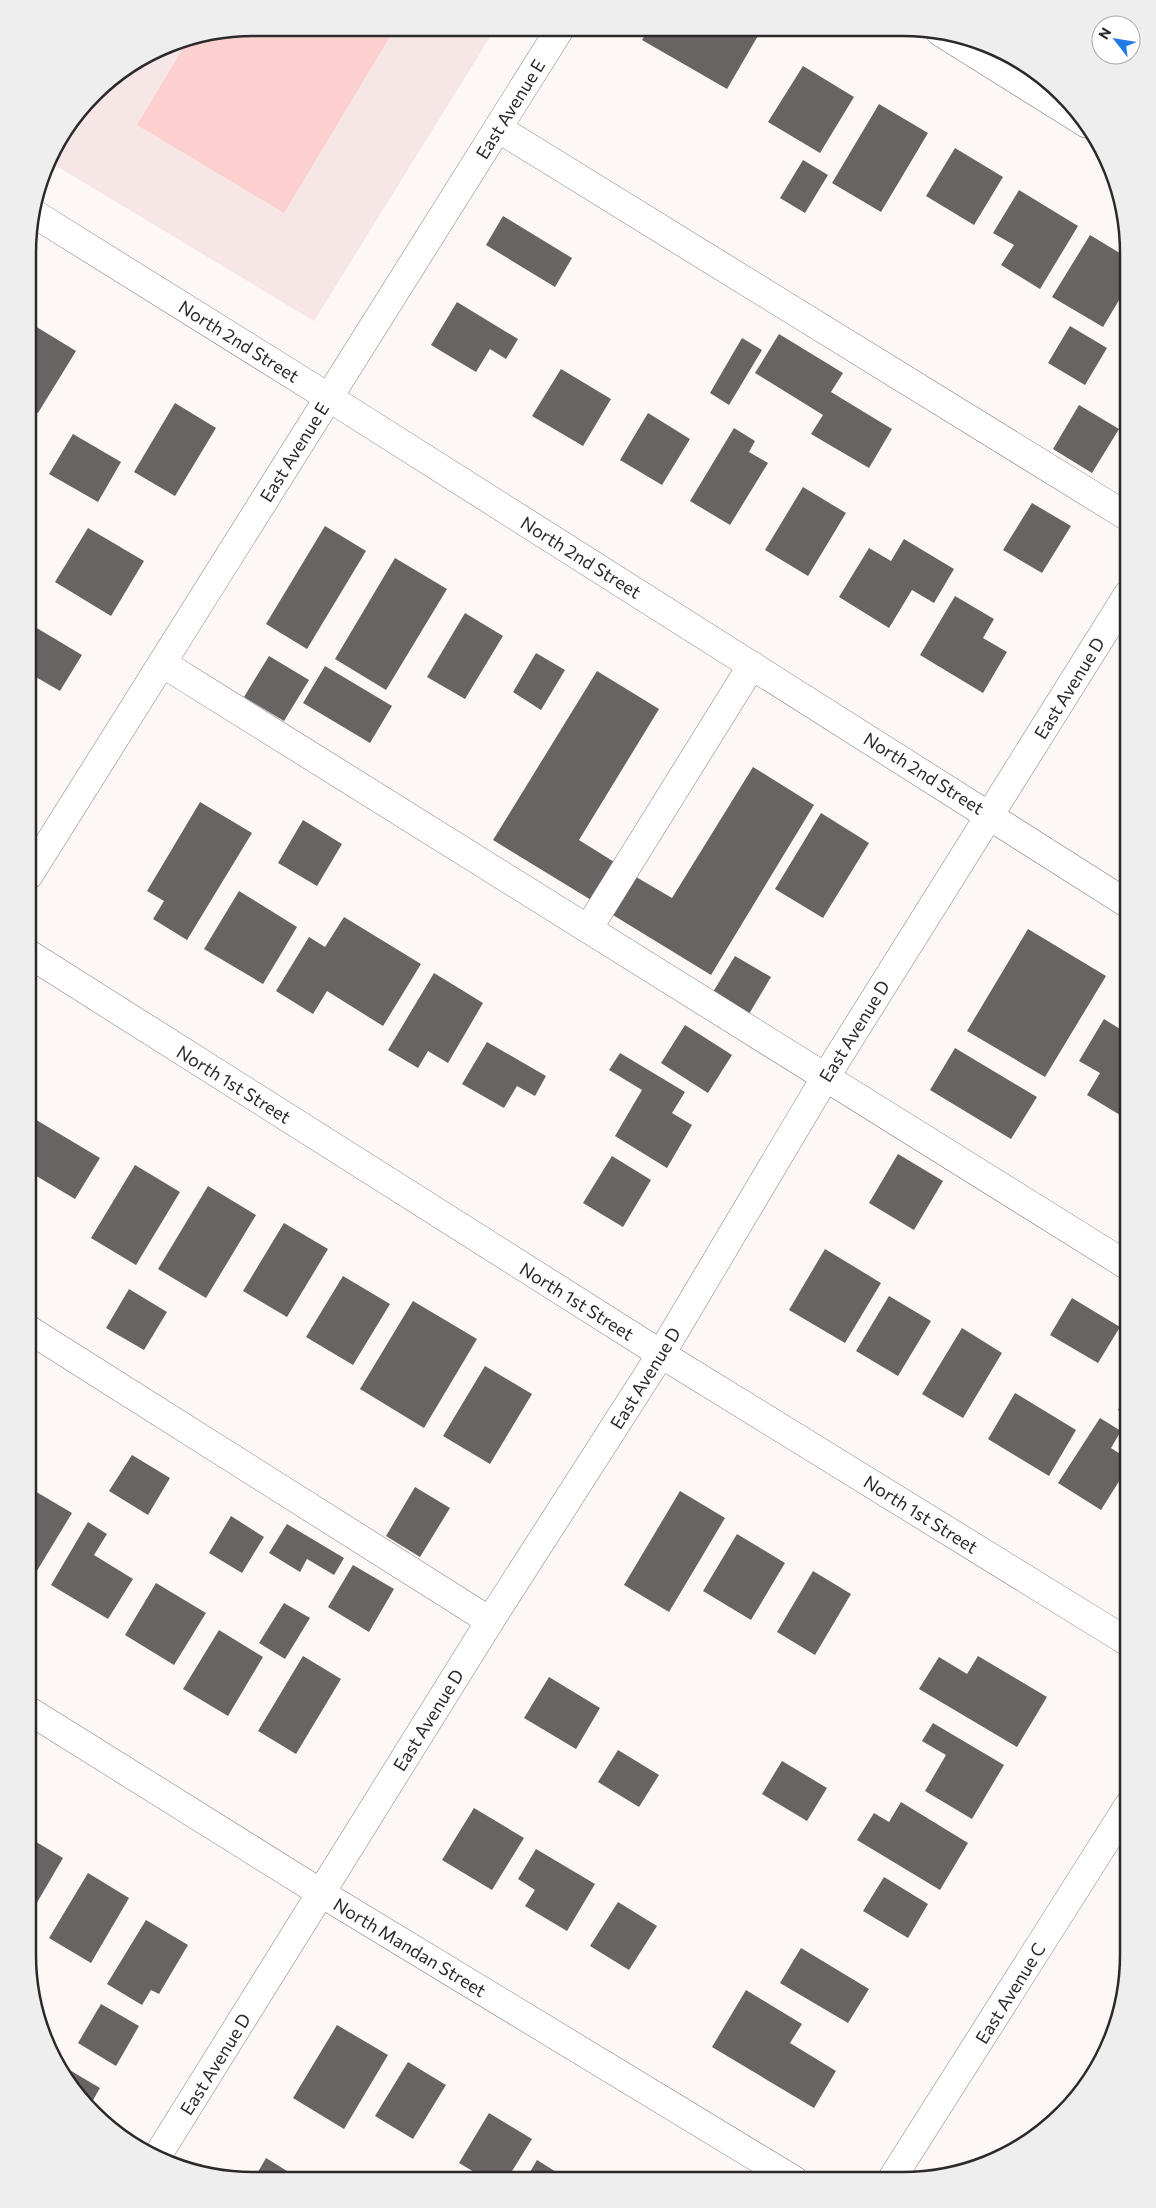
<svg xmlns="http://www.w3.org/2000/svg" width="1156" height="2208" font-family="Commissioner,sans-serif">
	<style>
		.built { fill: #f6e7e6 }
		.green { fill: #fcd0ce }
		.building { fill: #696464 }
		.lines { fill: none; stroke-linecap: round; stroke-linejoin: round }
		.minor-casing { stroke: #868080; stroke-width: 29 }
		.minor { stroke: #fff; stroke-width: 28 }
		.labels { text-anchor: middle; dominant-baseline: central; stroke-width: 5; stroke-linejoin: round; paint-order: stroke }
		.street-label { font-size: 18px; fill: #2b2929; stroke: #fff }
		.rim { fill: none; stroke: #2b2929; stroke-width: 2.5 }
	</style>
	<rect width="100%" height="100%" fill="#fdf7f6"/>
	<!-- built -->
	<path class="built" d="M253,28L495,29L314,321L48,161L51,153L104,84L167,45Z"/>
	<!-- green -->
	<path class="green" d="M253,28H395L284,213L137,125L188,40Z"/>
	<!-- building -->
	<g class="building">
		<path d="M648,30L753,31L759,34L727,89L642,40Z"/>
		<path d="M803,66L854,97L820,153L768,122Z"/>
		<path d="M879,104L928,133L881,212L832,183Z"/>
		<path d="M955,148L1003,177L974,225L926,196Z"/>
		<path d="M803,160L828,175L805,213L780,198Z"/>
		<path d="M1019,190L1078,226L1040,289L1001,265L1014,245L993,233Z"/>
		<path d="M503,216L572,258L555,287L486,245Z"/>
		<path d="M1090,235L1128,258V285L1103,327L1052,297Z"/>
		<path d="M457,302L518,339L506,359L490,349L476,372L431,345Z"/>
		<path d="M30,323L76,351L38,413L29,407Z"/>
		<path d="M1070,326L1107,348L1085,385L1048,363Z"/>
		<path d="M779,334L843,373L831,392L892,429L869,468L811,434L823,415L755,373Z"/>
		<path d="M742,338L762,350L729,405L710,393Z"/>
		<path d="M561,369L611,399L583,446L532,416Z"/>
		<path d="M175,403L216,428L175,496L134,472Z"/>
		<path d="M1079,405L1119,429L1092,473L1053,449Z"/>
		<path d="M648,413L690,439L662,485L620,460Z"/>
		<path d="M734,428L755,441L749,452L768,463L730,525L690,501Z"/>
		<path d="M73,434L121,462L98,502L49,474Z"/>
		<path d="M803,487L846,513L808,576L765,550Z"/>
		<path d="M1032,503L1071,526L1042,573L1003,550Z"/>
		<path d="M325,526L366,551L307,649L266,624Z"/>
		<path d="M88,528L144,561L111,616L55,582Z"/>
		<path d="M904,539L954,569L934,603L912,590L889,628L839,597L869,548L891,561Z"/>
		<path d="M395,558L447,589L386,690L335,659Z"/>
		<path d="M955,596L994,619L983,638L1007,652L983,693L920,655Z"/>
		<path d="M465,613L503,636L465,699L427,677Z"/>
		<path d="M30,624L82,655L60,691L29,673Z"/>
		<path d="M536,653L565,670L541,710L513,692Z"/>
		<path d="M269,656L309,680L284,721L244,697Z"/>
		<path d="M325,666L392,706L370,743L303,703Z"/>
		<path d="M597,671L659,709L579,840L619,865L596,903L493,840Z"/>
		<path d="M1128,765V780L1121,776Z"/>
		<path d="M753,767L814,805L711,975L608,912L631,874L672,898Z"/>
		<path d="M200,802L252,833L187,940L153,919L164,901L147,891Z"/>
		<path d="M821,813L869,843L823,918L775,889Z"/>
		<path d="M303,820L342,844L317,886L278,863Z"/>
		<path d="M239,891L297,927L263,984L204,949Z"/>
		<path d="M344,917L421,964L383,1026L327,991L313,1014L276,991L309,937L325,947Z"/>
		<path d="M1028,929L1106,976L1045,1077L967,1031Z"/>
		<path d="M735,956L771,977L749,1014L713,992Z"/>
		<path d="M434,973L483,1003L448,1063L428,1051L418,1068L388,1050Z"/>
		<path d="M1104,1019L1128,1034V1112L1125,1118L1087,1095L1100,1073L1079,1061Z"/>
		<path d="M685,1025L732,1055L708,1093L661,1063Z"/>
		<path d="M487,1042L546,1076L535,1096L517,1086L504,1108L462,1084Z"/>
		<path d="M955,1048L1037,1097L1011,1139L930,1090Z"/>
		<path d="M620,1053L685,1092L672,1113L692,1125L667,1168L615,1136L642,1090L609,1070Z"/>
		<path d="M28,1115L100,1158L75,1199L28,1171Z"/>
		<path d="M898,1154L943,1181L914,1230L869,1203Z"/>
		<path d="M612,1156L651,1180L623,1227L583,1203Z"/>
		<path d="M135,1165L180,1192L136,1265L91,1238Z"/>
		<path d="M208,1186L256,1215L206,1298L158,1269Z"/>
		<path d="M284,1223L328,1249L287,1317L243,1291Z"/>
		<path d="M825,1249L881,1283L845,1343L789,1310Z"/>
		<path d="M343,1276L390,1304L353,1365L306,1337Z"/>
		<path d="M129,1289L167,1312L144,1350L106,1328Z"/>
		<path d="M889,1296L931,1321L898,1376L856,1351Z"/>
		<path d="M1072,1298L1120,1327L1098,1363L1050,1335Z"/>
		<path d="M413,1301L477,1339L424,1428L360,1389Z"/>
		<path d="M962,1328L1002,1353L963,1418L922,1394Z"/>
		<path d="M1128,1357V1376L1120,1371Z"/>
		<path d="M485,1366L532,1394L490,1464L443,1436Z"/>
		<path d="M1015,1393L1076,1430L1049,1476L988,1439Z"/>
		<path d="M1128,1393V1416L1118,1410Z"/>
		<path d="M1100,1418L1121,1431L1111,1448L1128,1459V1467L1101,1510L1058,1483Z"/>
		<path d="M132,1455L170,1478L148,1515L109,1491Z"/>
		<path d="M28,1487L72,1513L32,1579L28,1576Z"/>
		<path d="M415,1487L450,1508L420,1557L386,1536Z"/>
		<path d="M680,1491L725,1518L669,1612L624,1585Z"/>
		<path d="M231,1516L264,1537L242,1573L209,1553Z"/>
		<path d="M88,1522L107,1534L94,1555L133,1579L108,1619L51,1585Z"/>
		<path d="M287,1524L344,1558L334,1575L307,1559L300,1572L269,1553Z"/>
		<path d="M737,1534L785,1563L751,1620L703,1591Z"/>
		<path d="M353,1565L394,1589L369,1632L328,1607Z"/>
		<path d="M813,1571L851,1594L815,1655L777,1632Z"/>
		<path d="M156,1583L206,1613L174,1665L125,1635Z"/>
		<path d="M284,1603L310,1618L285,1659L259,1643Z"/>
		<path d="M219,1630L263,1657L228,1716L183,1689Z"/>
		<path d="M303,1656L341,1679L296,1754L258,1731Z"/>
		<path d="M978,1656L1047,1697L1017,1747L919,1689L939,1657L967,1674Z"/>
		<path d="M549,1677L600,1708L576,1749L524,1718Z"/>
		<path d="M933,1723L1004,1765L972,1819L925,1791L946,1755L922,1741Z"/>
		<path d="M618,1750L659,1775L639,1807L598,1782Z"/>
		<path d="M782,1761L827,1788L807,1821L762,1794Z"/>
		<path d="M901,1802L968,1843L940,1890L857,1840L874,1813L889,1822Z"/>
		<path d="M474,1808L524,1838L492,1890L442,1860Z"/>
		<path d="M28,1837L63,1858L28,1918Z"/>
		<path d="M536,1849L595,1884L567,1931L525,1906L535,1890L518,1879Z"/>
		<path d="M88,1873L129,1898L91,1963L49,1938Z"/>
		<path d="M884,1877L928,1904L908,1938L863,1911Z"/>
		<path d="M618,1902L657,1926L629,1970L590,1946Z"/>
		<path d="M146,1920L188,1945L159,1994L151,1990L142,2005L107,1984Z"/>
		<path d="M801,1948L869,1989L848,2023L780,1983Z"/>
		<path d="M746,1990L802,2024L790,2043L836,2071L814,2108L712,2047Z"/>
		<path d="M101,2004L139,2026L116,2066L78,2043Z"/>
		<path d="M337,2025L388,2055L344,2129L293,2098Z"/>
		<path d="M408,2062L446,2085L413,2139L375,2116Z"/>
		<path d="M61,2065L100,2088L89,2107L65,2080L59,2068Z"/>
		<path d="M489,2113L532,2139L507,2179H486L459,2163Z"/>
		<path d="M1022,2135L1030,2141L1013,2150Z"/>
		<path d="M266,2158L300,2179H254Z"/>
		<path d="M537,2160L569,2180L526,2179Z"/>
	</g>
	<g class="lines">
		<!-- minor casing -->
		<g class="minor-casing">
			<g id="minor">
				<path d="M940,32L1087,124"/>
				<path d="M499,129L1128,517"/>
				<path d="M33,213L328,397L1128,904"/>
				<path d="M162,663L1128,1266"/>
				<path d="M29,875L560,29"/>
				<path d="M588,929L752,665"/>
				<path d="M29,954L661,1354L1128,1642"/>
				<path d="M28,1329L490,1621"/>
				<path d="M28,1710L321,1893L794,2180"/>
				<path d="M156,2158L490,1621L661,1354L825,1078L1128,594"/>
				<path d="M891,2180L1128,1806"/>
			</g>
		</g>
		<!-- minor -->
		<use href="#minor" class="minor"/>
	</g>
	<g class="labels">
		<!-- street labels -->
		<g class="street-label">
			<text transform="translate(510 109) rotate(-58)">East Avenue E</text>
			<text transform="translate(239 341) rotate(32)">North 2nd Street</text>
			<text transform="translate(294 452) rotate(-58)">East Avenue E</text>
			<text transform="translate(581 557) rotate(32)">North 2nd Street</text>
			<text transform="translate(1069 688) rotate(-58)">East Avenue D</text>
			<text transform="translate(924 773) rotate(32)">North 2nd Street</text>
			<text transform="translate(854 1031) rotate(-58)">East Avenue D</text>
			<text transform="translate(234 1084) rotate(32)">North 1st Street</text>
			<text transform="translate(577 1301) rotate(32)">North 1st Street</text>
			<text transform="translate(645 1378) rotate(-58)">East Avenue D</text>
			<text transform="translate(921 1514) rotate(32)">North 1st Street</text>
			<text transform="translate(428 1720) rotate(-58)">East Avenue D</text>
			<text transform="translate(410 1947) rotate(31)">North Mandan Street</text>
			<text transform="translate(1010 1993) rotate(-58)">East Avenue C</text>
			<text transform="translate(215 2064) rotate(-58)">East Avenue D</text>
		</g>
	</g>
	<!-- crop -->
	<path d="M0 0H1156V2208H0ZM253 36H903A217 217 0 0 1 1120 253V1955A217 217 0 0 1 903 2172H253A217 217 0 0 1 36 1955V253A217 217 0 0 1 253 36Z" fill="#eee" fill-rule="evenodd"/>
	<path class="rim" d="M253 36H903A217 217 0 0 1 1120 253V1955A217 217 0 0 1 903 2172H253A217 217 0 0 1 36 1955V253A217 217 0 0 1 253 36Z"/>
	<!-- north arrow -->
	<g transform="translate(1116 40) rotate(301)"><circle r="24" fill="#ffffff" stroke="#aaa9a9"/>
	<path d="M0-4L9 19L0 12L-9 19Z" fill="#217ae4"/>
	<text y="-8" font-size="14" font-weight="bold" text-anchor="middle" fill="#2b2929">N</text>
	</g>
</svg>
